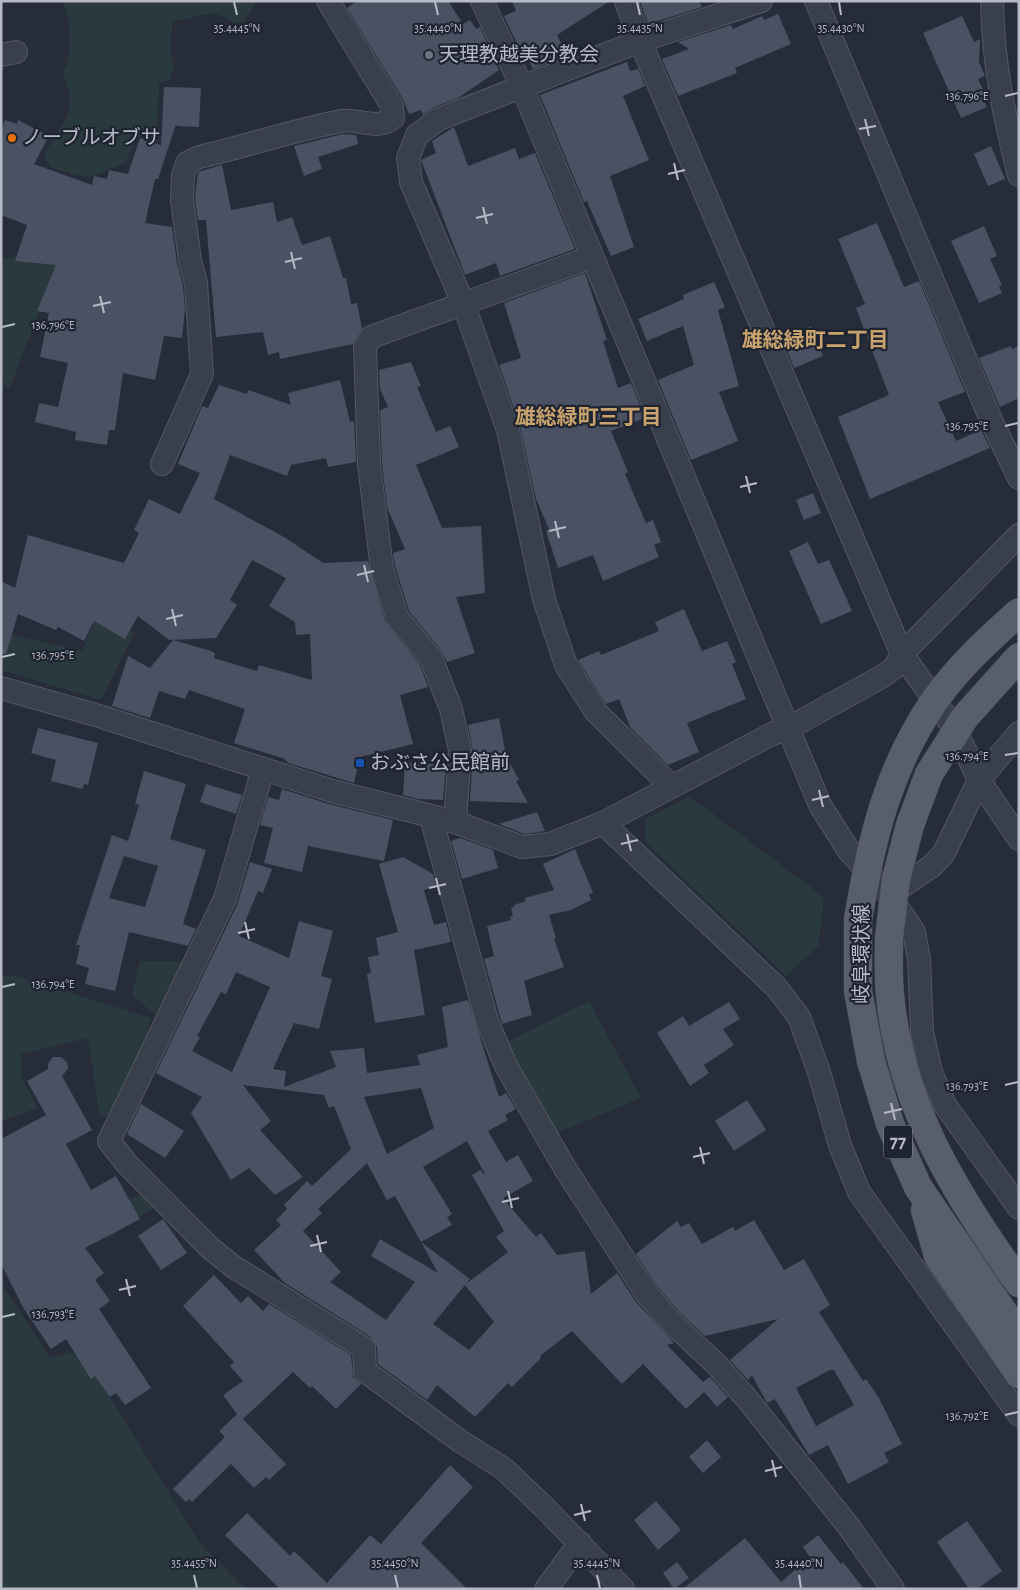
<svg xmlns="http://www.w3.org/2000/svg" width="1020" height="1590" font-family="'Alegreya Sans','Noto Sans JP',sans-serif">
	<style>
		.green { fill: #29393d }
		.building { fill: #4a5162; fill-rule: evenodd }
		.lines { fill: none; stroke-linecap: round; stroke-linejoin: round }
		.minor-casing { stroke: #525764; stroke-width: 24 }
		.primary-casing { stroke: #434855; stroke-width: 29 }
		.minor { stroke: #3a3f4c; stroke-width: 22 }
		.primary { stroke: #585e6b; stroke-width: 28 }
		.primary-bridge-casing { stroke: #434855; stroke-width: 29; stroke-linecap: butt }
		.primary-bridge { stroke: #585e6b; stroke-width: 28 }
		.ticks { fill: none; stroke: #b6bac7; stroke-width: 2 }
		.worship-dot { fill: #6b7280; stroke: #1f2431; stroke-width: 2 }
		.food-dot { fill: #e8710a; stroke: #1f2431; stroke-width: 2 }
		.transit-dot { fill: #1a4fb4; stroke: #1f2431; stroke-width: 2 }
		.labels { text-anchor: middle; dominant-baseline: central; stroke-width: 4.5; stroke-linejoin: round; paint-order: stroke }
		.shield { fill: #1f2431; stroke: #898d9a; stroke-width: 1 }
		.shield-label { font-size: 19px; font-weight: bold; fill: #b6bac7 }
		.poi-label { font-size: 20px; fill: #b6bac7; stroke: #1f2431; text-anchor: start }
		.street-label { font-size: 20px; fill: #b6bac7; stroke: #1f2431 }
		.neighbourhood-label { font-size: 21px; font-weight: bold; fill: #c9a36e; stroke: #1f2431 }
		.ticks-label { font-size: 12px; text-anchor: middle; fill: #b6bac7; stroke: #1f2431; stroke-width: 4.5; stroke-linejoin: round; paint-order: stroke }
	</style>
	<rect width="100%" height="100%" fill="#272c3b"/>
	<!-- green -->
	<g class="green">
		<path d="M62,1H264L257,2L244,22L235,24C210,4 200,19 173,21L170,49L174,67L170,80L159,84L157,133L151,138L137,135L126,162L89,178L51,168L44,157C60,118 81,121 63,73C73,53 72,21 62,1Z"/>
		<path d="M17,257L57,265L9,390L1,379V259Z"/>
		<path d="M95,620L135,632L101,700L1,670V632L82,651Z"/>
		<path d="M689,796L824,897L819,945L786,976L646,843L644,820Z"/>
		<path d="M140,961L187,962L160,1019L132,995Z"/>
		<path d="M12,975L151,1018L141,1060L118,1111L100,1118L88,1038L21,1054L22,1078L38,1108L1,1121V976Z"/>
		<path d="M589,1001L641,1098L554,1134L507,1042Z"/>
		<path d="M142,1193L153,1208L107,1239L99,1216Z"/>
		<path d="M1,1282L50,1357L82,1351L199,1542L246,1589H1Z"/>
	</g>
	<!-- building -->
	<g class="building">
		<path d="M357,1H448L463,24L470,20L476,29L480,27L499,70L458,98L434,107L423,115L421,110L409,114L403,99L347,8Z"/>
		<path d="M512,1H610L557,35L567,55L533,69L525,53L522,55L504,16L516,11Z"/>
		<path d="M640,1H699L702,7L648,24Z"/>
		<path d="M778,14L791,44L735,68L737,73L678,96L662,59L689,49L678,42L731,25L733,29L762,16L764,20Z"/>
		<path d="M962,16L974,42L980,39L979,62L985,76L978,79L988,100L984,101L987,107L961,118L923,33Z"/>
		<path d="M627,62L630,71L638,69L645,86L623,96L649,160L610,176L634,247L611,256L587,201L584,202L540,95Z"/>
		<path d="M164,87L201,88L199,127L177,126L176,124L158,179H155L145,223L172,227L177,263L183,285L185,309L182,338L164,336L155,380L123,373L115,430H109L107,445L75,440L76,432L35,422L39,403L58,407L68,363L40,357L49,313L37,311L56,265L15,261L27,225L1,215V132L5,120L17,124L18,120L49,136L34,164L92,185L94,176L107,179L109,170L128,174L140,138L161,145Z"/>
		<path d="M454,127L468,166L515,148L519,159L535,153L575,249L500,276L496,263L465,275L421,160L436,153L432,141Z"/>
		<path d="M343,134L356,135L358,144L318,157L322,169L304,176L294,146Z"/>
		<path d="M991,146L1005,179L988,186L974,154Z"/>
		<path d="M222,165L231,210L273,202L277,222L292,217L302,245L330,236L343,278H346L351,304L357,303L362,328L353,344L280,359L279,352L268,355L263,332L216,337L206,220H198L195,199L198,172Z"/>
		<path d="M877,223L904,287L919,281L965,392L938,402L956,441L981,430L990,448L870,499L838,417L889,395L856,308L865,304L838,239Z"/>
		<path d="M984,226L997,256L990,259L1002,285L999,286L1002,293L979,303L951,241Z"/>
		<path d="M585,273L607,340L603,341L618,388L631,383L645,418L611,431L628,472L625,474L646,523L653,520L661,542L654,545L659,557L603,581L593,555L558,568L546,531L549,529L536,499L520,426L499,365L521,358L504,303Z"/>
		<path d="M714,282L725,307L718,310L739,386L719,392L738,441L691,460L658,380L694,365L683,326L647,341L638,319L684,299L683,295Z"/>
		<path d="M811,326L823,356L794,368L782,339Z"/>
		<path d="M1011,346L1012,349L1019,346V398L1000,407L979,358Z"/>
		<path d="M411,362L421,386L417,387L436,432L450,426L459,447L416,465L442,528L481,526L485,593L456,597L475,653L447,662L441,650L409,611L395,566L393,553L405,549L387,507L382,464L380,410L388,407L380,389L379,370Z"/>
		<path d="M340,380L350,422L354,421L356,462L328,467L326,458L291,465L287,476L230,455L214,499L284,537L323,563L368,561L385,621L420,665L428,687L400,695L413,744L360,757L354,783L288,763L285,759L234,743L245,709L189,690L185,699L159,691L150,718L112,706L128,656L150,668L173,640L211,651L215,653L214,658L257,671L259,665L312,680L310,634L296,635L295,622L269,606L286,578L252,560L230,600L237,605L216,638L169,640L138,616L125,639L94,621L84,641L58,627L56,630L18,614L6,654H1V581L15,588L28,535L124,563L139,533L134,530L149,499L180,514L200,473L178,464L202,406L208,408L219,385L247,394L248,390L291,405L288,393Z"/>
		<path d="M813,493L821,513L804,520L796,500Z"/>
		<path d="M808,542L818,564L829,560L852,611L821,624L789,551Z"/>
		<path d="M684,609L702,651L727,641L736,662L732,664L746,699L687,723L699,752L668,765L630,727L619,699L606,704L578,660L599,651L601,655L659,631L655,622Z"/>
		<path d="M499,718L505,750H503L519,780L516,781L528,803L470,801L473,751L468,725Z"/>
		<path d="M38,728L98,743L88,785L84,784L82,789L51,781L56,760L31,753Z"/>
		<path d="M405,763L446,765L443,800L418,799L403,795Z"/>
		<path d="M144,771L186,784L170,839L206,850L183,924L196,929L188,946L129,932L115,991L85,984L89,968L76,964L80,945H76L112,835L128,841L139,805L135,804ZM124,856L158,866L145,907L109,898Z"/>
		<path d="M206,784L242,795L236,814L200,802Z"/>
		<path d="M282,789L329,804L393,820L384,861L308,846L302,872L264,863L273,828L260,825L268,797L279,800Z"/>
		<path d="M537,812L545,831L524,834L499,824Z"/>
		<path d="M460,838L493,850L498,868L462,879L451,841Z"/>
		<path d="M575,849L593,893L589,894L591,900L571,910L549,915L556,938L554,939L564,967L524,981L532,1015L502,1024L484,959L494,956L487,926L511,920L510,917L513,916L511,908L514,907V905L526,901L525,898L554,890L543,864Z"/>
		<path d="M403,857L433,874L436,886L424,890L434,925L446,922L451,942L414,950L425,1015L375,1023L367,974L371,973L368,957L379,955L376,938L398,932L379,864Z"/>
		<path d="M250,862L272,869L263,893L258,891L239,936L289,958L299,921L333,931L321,976L332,979L319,1029L294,1023L273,1069L286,1071L284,1087L336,1067L330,1051L364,1048L367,1073L420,1065L417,1055L448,1047L442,1007L468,1000L499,1097L506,1093L516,1109L505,1115L508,1120L488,1131L506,1162L518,1155L533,1181L503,1198L536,1237L541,1233L557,1255L585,1251L591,1294L617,1273L636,1302L674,1343L667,1345L703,1382L710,1377L728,1397L717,1407L704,1392L686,1409L643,1364L622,1384L572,1331L540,1356L541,1358L512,1387L508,1383L475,1417L437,1385L427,1400L378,1364L377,1347L371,1337L285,1283L254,1250L281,1225L276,1220L287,1209L284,1205L307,1181L312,1186L351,1149L334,1106L329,1108L324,1095L243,1085L271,1121L260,1130L303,1177L275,1195L249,1168L231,1180L191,1113L202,1097L156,1073L237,905ZM236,972L270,987L232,1072L192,1051L200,1037L197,1036L221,992L226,994ZM421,1088L434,1128L387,1154L364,1097ZM467,1141L486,1176L480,1170L472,1175L504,1231L496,1237L508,1252L466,1284L470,1279L421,1242L438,1273L380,1239L371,1256L415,1282L386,1320L330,1282L341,1272L303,1231L322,1213L318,1209L367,1163L387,1200L395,1196L421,1242L452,1225L447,1217L452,1214L423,1167ZM465,1285L494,1322L469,1350L433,1324Z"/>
		<path d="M729,1002L740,1019L723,1029L734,1045L704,1065L709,1073L690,1086L657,1033L683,1016L689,1026Z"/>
		<path d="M53,1057H61L67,1062L68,1069L62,1076L92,1130L66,1144L91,1190L116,1176L140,1219L85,1248L104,1273L95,1280L110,1301L99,1309L151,1388L125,1405L116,1393L110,1397L95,1376L91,1379L66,1339L51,1349L24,1309L1,1264V1139L46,1115L27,1081L48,1069V1064Z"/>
		<path d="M747,1100L766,1130L734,1151L715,1121Z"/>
		<path d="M141,1104L184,1131L165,1158L127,1134Z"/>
		<path d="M163,1219L187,1253L161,1270L138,1236Z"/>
		<path d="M754,1220L784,1270L804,1259L830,1305L819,1312L863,1381L866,1379L879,1398L902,1444L884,1453L889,1462L848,1484L828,1445L809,1455L775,1399L767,1403L752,1375L748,1380L730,1360L778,1319L705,1336L682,1315L656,1285L636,1254L677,1221L681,1227L689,1223L702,1244L733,1227L735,1231ZM830,1370H834L854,1405L816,1426L796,1388Z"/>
		<path d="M214,1275L241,1303L248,1296L263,1311L269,1304L351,1355L353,1377L361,1384L336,1409L312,1386L310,1388L293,1372L243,1419L286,1464L269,1480L266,1477L254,1488L231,1464L192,1502L189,1499L186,1502L173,1489L225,1437L219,1431L237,1414L223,1395L243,1381L230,1366L234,1362L183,1306Z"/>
		<path d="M707,1440L721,1457L703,1473L689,1457Z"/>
		<path d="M450,1465L473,1487L421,1543L467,1589H280L225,1535L247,1513L290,1556L294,1551L327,1583L370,1535L381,1544Z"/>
		<path d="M656,1501L681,1530L658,1550L634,1520Z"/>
		<path d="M967,1521L1002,1571L977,1589H969L937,1542Z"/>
		<path d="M818,1535L841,1564L843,1562L864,1589H683L745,1538L781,1582L810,1557L803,1547Z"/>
		<path d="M677,1562L689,1578L674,1589L663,1573Z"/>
	</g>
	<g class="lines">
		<!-- minor casing -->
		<g class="minor-casing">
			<g id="minor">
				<path d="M482,1L522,87L820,805L849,851L889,895L914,932L919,959L922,1032L931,1072L945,1105L1019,1208"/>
				<path d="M626,1L640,41L902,654L956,731L979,780L1019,839"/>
				<path d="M816,1L991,420L1019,478"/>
				<path d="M992,1C993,63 1004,116 1019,175"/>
				<path d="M1,55L16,52"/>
				<path d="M162,464L202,374L196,283L190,261L182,200L183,176L187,163L199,157C247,146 294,130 341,121C359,118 377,131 393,118L392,106L328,1"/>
				<path d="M1,688L99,716L332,791L455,822L522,847L550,844L603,823L772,734L787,729L883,676L895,667L902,654L1019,535"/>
				<path d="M263,769L225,899L109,1141L127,1164L210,1248L234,1267L364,1348L365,1371L460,1441L504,1469L545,1508L623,1589"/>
				<path d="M671,786L596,712L566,665L544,599L508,430L463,303L411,182L408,158L417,135L439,119L640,41L761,1"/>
				<path d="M431,817L487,1021L506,1066L566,1170L646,1293L673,1324L716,1364L748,1400L849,1527L893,1589"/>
				<path d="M455,822L460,750L451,709L431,658L397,617L382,569L369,465L365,347L371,337L592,257"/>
				<path d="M603,823L776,987L799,1017L819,1072L840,1145L859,1192L1019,1415"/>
				<path d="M889,895L932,866L944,853L979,780L1019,733"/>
				<path d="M546,1589L580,1543"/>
			</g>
		</g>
		<!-- primary casing -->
		<g class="primary-casing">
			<g id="primary">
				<path d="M858,920V991L871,1061L890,1124L918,1187L1019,1335"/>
				<path d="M889,938C889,956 888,976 890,995C900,1105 956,1195 1019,1283"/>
				<path d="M925,1210L938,1256L1019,1374"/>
			</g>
		</g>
		<!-- minor -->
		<use href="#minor" class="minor"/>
		<!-- primary -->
		<use href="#primary" class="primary"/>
		<!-- primary-bridge casing -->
		<g class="primary-bridge-casing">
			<g id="primary-bridge">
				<path d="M858,920C871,840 888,768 935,700C958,667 990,638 1019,612"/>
				<path d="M889,938L896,879L910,825L929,774L965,717L1019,657"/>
			</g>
		</g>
		<!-- primary-bridge -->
		<use href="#primary-bridge" class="primary-bridge"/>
	</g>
	<!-- ticks -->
	<path class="ticks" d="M234,2L237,15M435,2L438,15M637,2L640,15M839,2L841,15M1005,96L1018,93M865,119L869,136M859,129L876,126M674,163L678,180M668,174L685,170M483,207L487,224M476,218L493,214M291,252L295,269M285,262L302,258M100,296L104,313M93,306L111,302M2,327L15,324M1005,426L1018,423M746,476L750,493M740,487L757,483M555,521L559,538M549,531L566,527M364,565L368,582M357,575L374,571M172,609L176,626M166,619L183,615M2,657L15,654M1005,755L1018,753M819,790L823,807M812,800L829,796M627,834L631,851M621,844L638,840M436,878L440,895M429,888L446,884M245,922L249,939M238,933L255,929M2,987L15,984M1005,1085L1018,1082M891,1103L895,1120M884,1113L902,1109M700,1147L704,1164M693,1157L710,1153M508,1191L512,1208M502,1202L519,1198M317,1235L321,1252M310,1246L327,1242M126,1279L130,1296M119,1290L136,1286M2,1317L15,1314M1005,1415L1018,1412M772,1460L776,1477M765,1471L782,1467M581,1504L585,1521M574,1515L591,1511M194,1575L197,1588M395,1575L398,1588M597,1575L600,1588M799,1575L801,1588"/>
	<!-- markers -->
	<circle class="worship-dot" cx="429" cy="55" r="5"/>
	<circle class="food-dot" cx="12" cy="138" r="5"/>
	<rect class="transit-dot" x="355" y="758" width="10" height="10" rx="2.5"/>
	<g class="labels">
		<!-- shield labels -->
		<rect class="shield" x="884" y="1125.5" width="28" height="33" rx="4"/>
		<g class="shield-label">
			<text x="898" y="1142">77</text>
		</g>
		<!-- poi labels -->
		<g class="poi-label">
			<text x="439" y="55">天理教越美分教会</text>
			<text x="22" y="138">ノーブルオブサ</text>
			<text x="370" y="763">おぶさ公民館前</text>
		</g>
		<!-- street labels -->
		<g class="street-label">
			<text transform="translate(862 954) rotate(-90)">岐阜環状線</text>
		</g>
		<!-- neighbourhood labels -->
		<g class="neighbourhood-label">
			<text x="815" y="340">雄総緑町二丁目</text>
			<text x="588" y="417">雄総緑町三丁目</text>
		</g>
	</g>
	<g class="ticks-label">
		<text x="237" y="32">35.4445°N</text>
		<text x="438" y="32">35.4440°N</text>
		<text x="640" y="32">35.4435°N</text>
		<text x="841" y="32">35.4430°N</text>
		<text x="967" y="100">136.796°E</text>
		<text x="53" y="329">136.796°E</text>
		<text x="967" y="430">136.795°E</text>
		<text x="53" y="659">136.795°E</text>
		<text x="967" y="760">136.794°E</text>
		<text x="53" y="988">136.794°E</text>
		<text x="967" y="1090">136.793°E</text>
		<text x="53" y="1318">136.793°E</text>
		<text x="967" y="1420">136.792°E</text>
		<text x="194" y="1567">35.4455°N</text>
		<text x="395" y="1567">35.4450°N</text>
		<text x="597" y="1567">35.4445°N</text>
		<text x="799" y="1567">35.4440°N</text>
	</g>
	<!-- border -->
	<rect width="1020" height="1590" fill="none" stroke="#b6bac7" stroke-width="5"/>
</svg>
